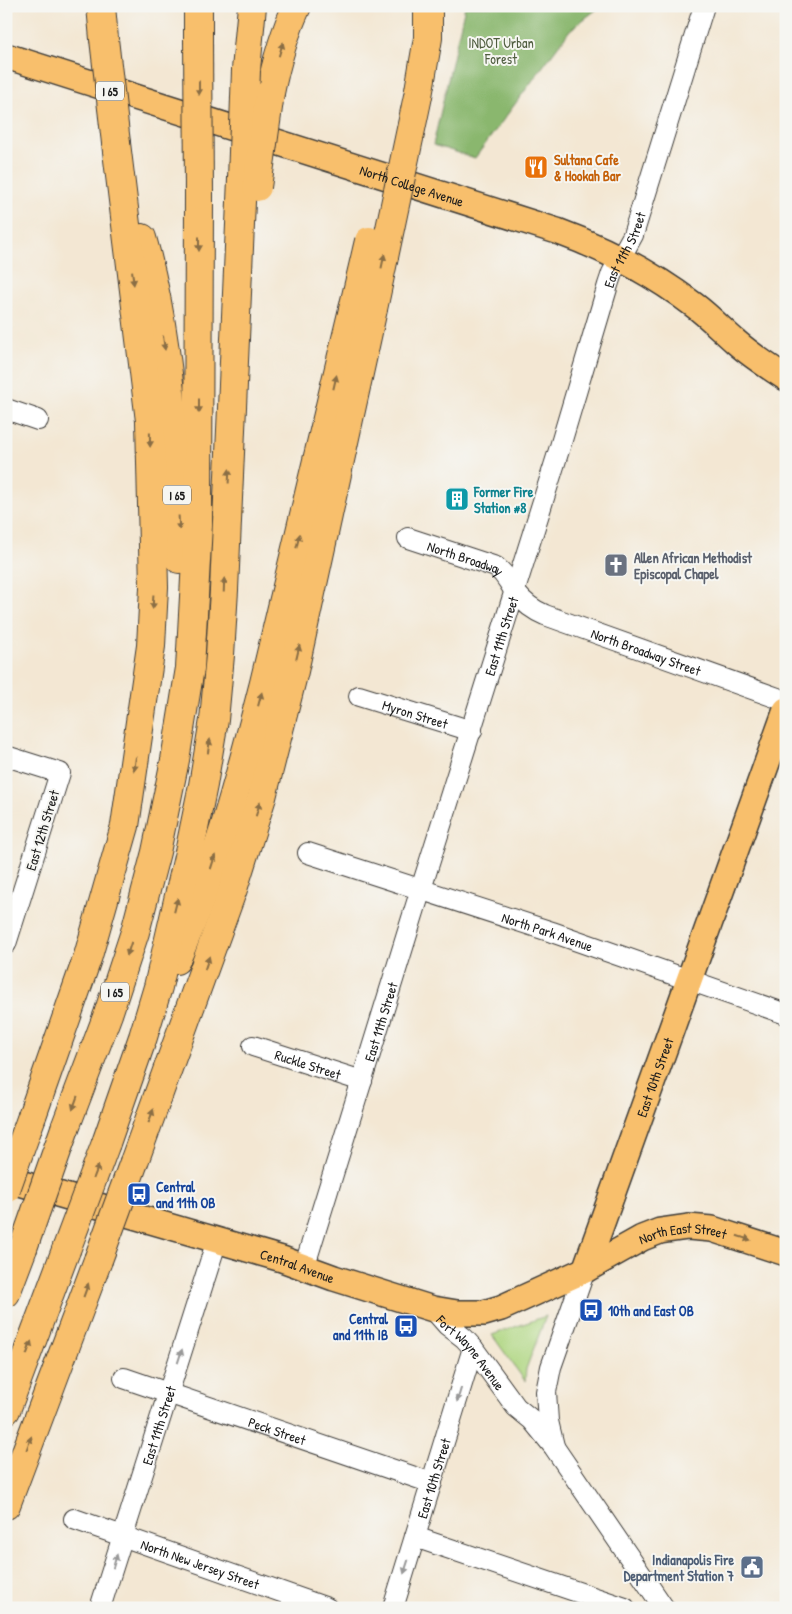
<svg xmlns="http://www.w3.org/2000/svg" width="792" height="1614" font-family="'Patrick Hand',sans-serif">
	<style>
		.green { fill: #aed680; stroke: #65794e }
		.forest { fill: #8ab76e; stroke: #536a45 }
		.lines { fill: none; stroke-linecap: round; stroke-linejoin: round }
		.minor-casing { stroke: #3c3a37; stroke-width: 22 }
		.major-casing { stroke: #3c3a37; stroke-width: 28 }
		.highway-casing { stroke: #3c3a37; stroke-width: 30 }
		.minor { stroke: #fff; stroke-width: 20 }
		.major { stroke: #f8bf6c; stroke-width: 25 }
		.highway { stroke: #f8bf6c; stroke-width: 28 }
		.highway-bridge-casing { stroke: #3c3a37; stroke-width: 30; stroke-linecap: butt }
		.highway-bridge { stroke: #f8bf6c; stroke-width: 28 }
		.oneway { fill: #8a6e44 }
		.oneway2 { fill: #999 }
		.labels { text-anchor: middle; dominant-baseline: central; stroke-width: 4; stroke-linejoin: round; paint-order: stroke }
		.shield { fill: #f6f6f2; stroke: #5d5d5c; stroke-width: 1 }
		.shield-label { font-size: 12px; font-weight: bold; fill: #1c1c1c }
		.park-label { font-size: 14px; fill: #4f5d3f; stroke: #f6f6f2 }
		.food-label { font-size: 14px; font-weight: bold; fill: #c56008; stroke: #f6f6f2; text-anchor: start }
		.street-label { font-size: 14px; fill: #1c1c1c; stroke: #f6f6f2 }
		.culture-label { font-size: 14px; font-weight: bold; fill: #0d838f; stroke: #f6f6f2; text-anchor: start }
		.worship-label { font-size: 14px; font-weight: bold; fill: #5b616d; stroke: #f6f6f2; text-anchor: start }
		.transit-label { font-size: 14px; font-weight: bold; fill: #164399; stroke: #f6f6f2; text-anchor: start }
		.service-label { font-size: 14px; font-weight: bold; fill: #4e5e75; stroke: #f6f6f2; text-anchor: end }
	</style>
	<rect width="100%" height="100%" fill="#f6f6f2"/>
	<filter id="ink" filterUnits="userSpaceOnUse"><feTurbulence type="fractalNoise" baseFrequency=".02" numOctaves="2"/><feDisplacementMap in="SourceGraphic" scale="10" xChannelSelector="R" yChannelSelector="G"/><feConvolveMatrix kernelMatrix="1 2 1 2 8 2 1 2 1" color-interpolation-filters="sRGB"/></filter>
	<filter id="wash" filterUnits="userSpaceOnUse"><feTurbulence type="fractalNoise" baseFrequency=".0096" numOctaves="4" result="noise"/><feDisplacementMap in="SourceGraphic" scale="20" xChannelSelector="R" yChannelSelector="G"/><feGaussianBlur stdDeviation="1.12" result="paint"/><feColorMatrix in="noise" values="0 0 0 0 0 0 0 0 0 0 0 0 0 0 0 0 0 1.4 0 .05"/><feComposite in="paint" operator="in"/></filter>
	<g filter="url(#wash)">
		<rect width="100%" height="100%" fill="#f3e7d3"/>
		<!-- green -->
		<path class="green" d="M546,1316L526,1369L525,1381L492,1335Z"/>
		<!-- forest -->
		<path class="forest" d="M465,6H601L570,30L475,158L433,145Z"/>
	</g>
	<g filter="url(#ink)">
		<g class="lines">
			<!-- minor casing -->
			<g class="minor-casing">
				<g id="minor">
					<path d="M6,409L38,420"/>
					<path id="s1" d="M408,538L496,567C509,577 507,582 516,593C524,603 533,610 545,615L786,701"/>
					<path id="s2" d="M359,696L472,731"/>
					<path d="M6,756L60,773L6,944"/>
					<path id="s3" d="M308,853L552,932L786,1014"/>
					<path id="s4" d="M253,1046L362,1081"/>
					<path id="s5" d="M304,1268L421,889L559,450L608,285L612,273L633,235L704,6"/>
					<path id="s6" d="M433,1309L447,1325L464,1338L473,1348L516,1407L532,1420L554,1447L664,1608"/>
					<path id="s7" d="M124,1378L432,1483"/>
					<path d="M554,1446L548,1421L546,1392L551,1367L585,1270"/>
					<path id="s8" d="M74,1519L327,1608"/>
					<path d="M415,1537L625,1608"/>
					<path id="s9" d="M100,1608L217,1240"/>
					<path id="s10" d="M393,1608L473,1348"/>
				</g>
			</g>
			<!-- major casing -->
			<g class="major-casing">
				<g id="major">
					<path id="s11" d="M6,56L557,231C606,249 652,273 694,305C709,316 722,330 736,342C752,356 769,367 786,378"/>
					<path id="s12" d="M6,1179L282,1259L334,1278L433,1309L457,1313H484L501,1308L585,1270L642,1238L660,1231L688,1227L712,1229L786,1253"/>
					<path id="s13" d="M585,1270L786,710"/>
				</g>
			</g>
			<!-- highway casing -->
			<g class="highway-casing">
				<g id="highway">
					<path d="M101,6L104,39"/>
					<path d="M198,6V39"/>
					<path d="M246,70L252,6"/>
					<path d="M270,93C276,63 284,34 297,6"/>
					<path d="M142,238C163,312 171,388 176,464C177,496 179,527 179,559"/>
					<path d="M176,960C215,871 240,777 264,683L354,305"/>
					<path d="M32,1116L88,956L125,826L151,646L154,587L150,421L116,143"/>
					<path d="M65,1128L108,1014L135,932L156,852L175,760L190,668L198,525L199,195"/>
					<path d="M106,1143L143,1037L158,987L190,848L203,785L214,720L220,655L224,590L242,179"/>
					<path d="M134,1162L233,889L262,797L294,671L373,309"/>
					<path d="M6,1293L23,1248"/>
					<path d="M6,1410L66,1250"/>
					<path d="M6,1505L98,1260"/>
				</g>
			</g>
			<!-- minor -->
			<use href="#minor" class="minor"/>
			<!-- major -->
			<use href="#major" class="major"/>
			<!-- highway -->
			<use href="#highway" class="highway"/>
			<!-- highway-bridge casing -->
			<g class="highway-bridge-casing">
				<g id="highway-bridge">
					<path d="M104,39L116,143"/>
					<path d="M198,39L199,195"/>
					<path d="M242,179L246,70"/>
					<path d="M257,187L270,93"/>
					<path d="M354,305L369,241"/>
					<path d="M373,309L418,96L428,38V6"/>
					<path d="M6,1189L32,1116"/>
					<path d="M23,1248L65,1128"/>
					<path d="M66,1250L106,1143"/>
					<path d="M98,1260L134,1162"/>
				</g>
			</g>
			<!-- highway-bridge -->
			<use href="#highway-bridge" class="highway-bridge"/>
		</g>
		<!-- one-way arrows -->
		<defs><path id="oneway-solid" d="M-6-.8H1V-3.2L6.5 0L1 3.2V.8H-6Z" transform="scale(1.25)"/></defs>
		<g class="oneway">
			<use href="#oneway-solid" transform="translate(281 49) rotate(-73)"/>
			<use href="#oneway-solid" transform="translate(199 88) rotate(90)"/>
			<use href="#oneway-solid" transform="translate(199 244) rotate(90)"/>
			<use href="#oneway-solid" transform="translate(383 261) rotate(-78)"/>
			<use href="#oneway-solid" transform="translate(133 278) rotate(83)"/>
			<use href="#oneway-solid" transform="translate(164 343) rotate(82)"/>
			<use href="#oneway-solid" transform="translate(335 382) rotate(-77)"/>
			<use href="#oneway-solid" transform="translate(199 406) rotate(90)"/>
			<use href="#oneway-solid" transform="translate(150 440) rotate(89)"/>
			<use href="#oneway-solid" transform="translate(229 476) rotate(-87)"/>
			<use href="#oneway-solid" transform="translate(179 523) rotate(87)"/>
			<use href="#oneway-solid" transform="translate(298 541) rotate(-77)"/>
			<use href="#oneway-solid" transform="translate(224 585) rotate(-88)"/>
			<use href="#oneway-solid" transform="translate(153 602) rotate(93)"/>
			<use href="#oneway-solid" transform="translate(298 652) rotate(-77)"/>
			<use href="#oneway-solid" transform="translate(260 699) rotate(-75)"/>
			<use href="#oneway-solid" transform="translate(209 746) rotate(-81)"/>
			<use href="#oneway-solid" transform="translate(135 764) rotate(98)"/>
			<use href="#oneway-solid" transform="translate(258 809) rotate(-73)"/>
			<use href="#oneway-solid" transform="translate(213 862) rotate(-72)"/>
			<use href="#oneway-solid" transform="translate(176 905) rotate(-76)"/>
			<use href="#oneway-solid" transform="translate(129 949) rotate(108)"/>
			<use href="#oneway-solid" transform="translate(207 963) rotate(-71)"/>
			<use href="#oneway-solid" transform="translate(75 1103) rotate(110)"/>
			<use href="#oneway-solid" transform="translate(151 1116) rotate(-70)"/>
			<use href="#oneway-solid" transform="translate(96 1172) rotate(-69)"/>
			<use href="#oneway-solid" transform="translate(744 1238) rotate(18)"/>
			<use href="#oneway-solid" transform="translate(86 1290) rotate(-70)"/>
			<use href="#oneway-solid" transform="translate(29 1348) rotate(-70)"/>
			<use href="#oneway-solid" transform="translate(29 1443) rotate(-70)"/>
		</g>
		<g class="oneway2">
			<use href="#oneway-solid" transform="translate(180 1356) rotate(-72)"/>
			<use href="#oneway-solid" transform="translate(459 1395) rotate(107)"/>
			<use href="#oneway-solid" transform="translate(115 1561) rotate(-73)"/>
			<use href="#oneway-solid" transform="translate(406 1567) rotate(108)"/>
		</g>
	</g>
	<!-- icons -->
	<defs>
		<g id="restaurant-square" transform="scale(1.25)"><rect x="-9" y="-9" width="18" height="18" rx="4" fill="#e8710a" stroke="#f6f6f2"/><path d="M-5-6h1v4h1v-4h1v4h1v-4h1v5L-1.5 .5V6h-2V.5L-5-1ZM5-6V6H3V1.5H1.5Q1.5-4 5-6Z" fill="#fff"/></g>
		<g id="building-square" transform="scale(1.25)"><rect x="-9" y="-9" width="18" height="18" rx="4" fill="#0f9aa8" stroke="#f6f6f2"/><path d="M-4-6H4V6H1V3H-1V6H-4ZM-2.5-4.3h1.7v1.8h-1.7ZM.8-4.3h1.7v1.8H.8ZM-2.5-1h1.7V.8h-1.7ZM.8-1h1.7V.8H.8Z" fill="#fff"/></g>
		<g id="church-square" transform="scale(1.25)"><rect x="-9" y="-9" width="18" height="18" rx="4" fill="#6b7280" stroke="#f6f6f2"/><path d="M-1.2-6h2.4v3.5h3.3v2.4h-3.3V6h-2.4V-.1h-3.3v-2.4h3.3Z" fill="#fff"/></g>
		<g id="bus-square" transform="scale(1.25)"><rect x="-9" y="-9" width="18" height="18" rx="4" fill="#1a4fb4" stroke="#f6f6f2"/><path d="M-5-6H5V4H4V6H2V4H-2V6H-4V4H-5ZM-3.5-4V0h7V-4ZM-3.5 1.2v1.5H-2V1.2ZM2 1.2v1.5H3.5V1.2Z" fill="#fff"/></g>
		<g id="civic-square" transform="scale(1.25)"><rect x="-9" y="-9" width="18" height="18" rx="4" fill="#5c6f8a" stroke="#f6f6f2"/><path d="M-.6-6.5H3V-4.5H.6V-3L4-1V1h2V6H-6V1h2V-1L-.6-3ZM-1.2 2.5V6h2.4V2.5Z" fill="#fff"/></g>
	</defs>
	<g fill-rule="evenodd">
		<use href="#restaurant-square" x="536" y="167"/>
		<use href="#building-square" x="457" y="499"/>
		<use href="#church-square" x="616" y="565"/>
		<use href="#bus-square" x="139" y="1194"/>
		<use href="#bus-square" x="591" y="1310"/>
		<use href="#bus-square" x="406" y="1326"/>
		<use href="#civic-square" x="752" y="1567"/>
	</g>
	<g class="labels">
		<!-- shield labels -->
		<g class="shield">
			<rect x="96" y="81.5" width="28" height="19" rx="4"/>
			<rect x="163" y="485.5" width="28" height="19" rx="4"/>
			<rect x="101" y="982.5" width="28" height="19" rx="4"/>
		</g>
		<g class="shield-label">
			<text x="110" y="91">I 65</text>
			<text x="177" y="495">I 65</text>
			<text x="115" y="992">I 65</text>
		</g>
		<!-- park labels -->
		<g class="park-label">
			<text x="501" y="42">INDOT Urban<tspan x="501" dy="16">Forest</tspan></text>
		</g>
		<!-- food labels -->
		<g class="food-label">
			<text x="554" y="159">Sultana Cafe<tspan x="554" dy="16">&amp; Hookah Bar</tspan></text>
		</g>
		<!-- street labels -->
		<g class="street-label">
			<text stroke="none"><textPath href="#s11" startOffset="426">North College Avenue</textPath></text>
			<text stroke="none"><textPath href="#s5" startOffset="1068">East 11th Street</textPath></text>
			<text stroke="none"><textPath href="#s1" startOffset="61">North Broadway</textPath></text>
			<text stroke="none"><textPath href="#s5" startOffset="662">East 11th Street</textPath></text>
			<text stroke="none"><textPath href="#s1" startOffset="270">North Broadway Street</textPath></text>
			<text stroke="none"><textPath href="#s2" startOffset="59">Myron Street</textPath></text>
			<text transform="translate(42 830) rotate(-73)">East 12th Street</text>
			<text stroke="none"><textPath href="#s3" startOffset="252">North Park Avenue</textPath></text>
			<text stroke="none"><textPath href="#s5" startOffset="258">East 11th Street</textPath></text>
			<text stroke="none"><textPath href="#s4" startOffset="58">Ruckle Street</textPath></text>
			<text stroke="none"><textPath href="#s13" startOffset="205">East 10th Street</textPath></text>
			<text stroke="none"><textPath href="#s12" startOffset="715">North East Street</textPath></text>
			<text stroke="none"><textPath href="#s12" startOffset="304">Central Avenue</textPath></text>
			<text stroke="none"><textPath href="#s6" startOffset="58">Fort Wayne Avenue</textPath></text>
			<text stroke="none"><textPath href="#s9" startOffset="192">East 11th Street</textPath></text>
			<text stroke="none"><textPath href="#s7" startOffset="162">Peck Street</textPath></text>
			<text stroke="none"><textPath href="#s10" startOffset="136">East 10th Street</textPath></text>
			<text stroke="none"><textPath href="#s8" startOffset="134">North New Jersey Street</textPath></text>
		</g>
		<!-- culture labels -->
		<g class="culture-label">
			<text x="474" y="491">Former Fire<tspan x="474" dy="16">Station #8</tspan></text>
		</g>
		<!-- worship labels -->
		<g class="worship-label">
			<text x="634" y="557">Allen African Methodist<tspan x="634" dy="16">Episcopal Chapel</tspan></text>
		</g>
		<!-- transit labels -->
		<g class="transit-label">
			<text x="156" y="1186">Central<tspan x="156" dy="16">and 11th OB</tspan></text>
			<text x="608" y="1310">10th and East OB</text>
			<text x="388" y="1318" text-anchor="end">Central<tspan x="388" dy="16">and 11th IB</tspan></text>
		</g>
		<!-- service labels -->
		<g class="service-label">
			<text x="734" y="1559">Indianapolis Fire<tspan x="734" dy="16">Department Station 7</tspan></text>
		</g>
	</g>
	<!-- margin -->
	<rect width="792" height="1614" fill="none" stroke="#f6f6f2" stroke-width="25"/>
</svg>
